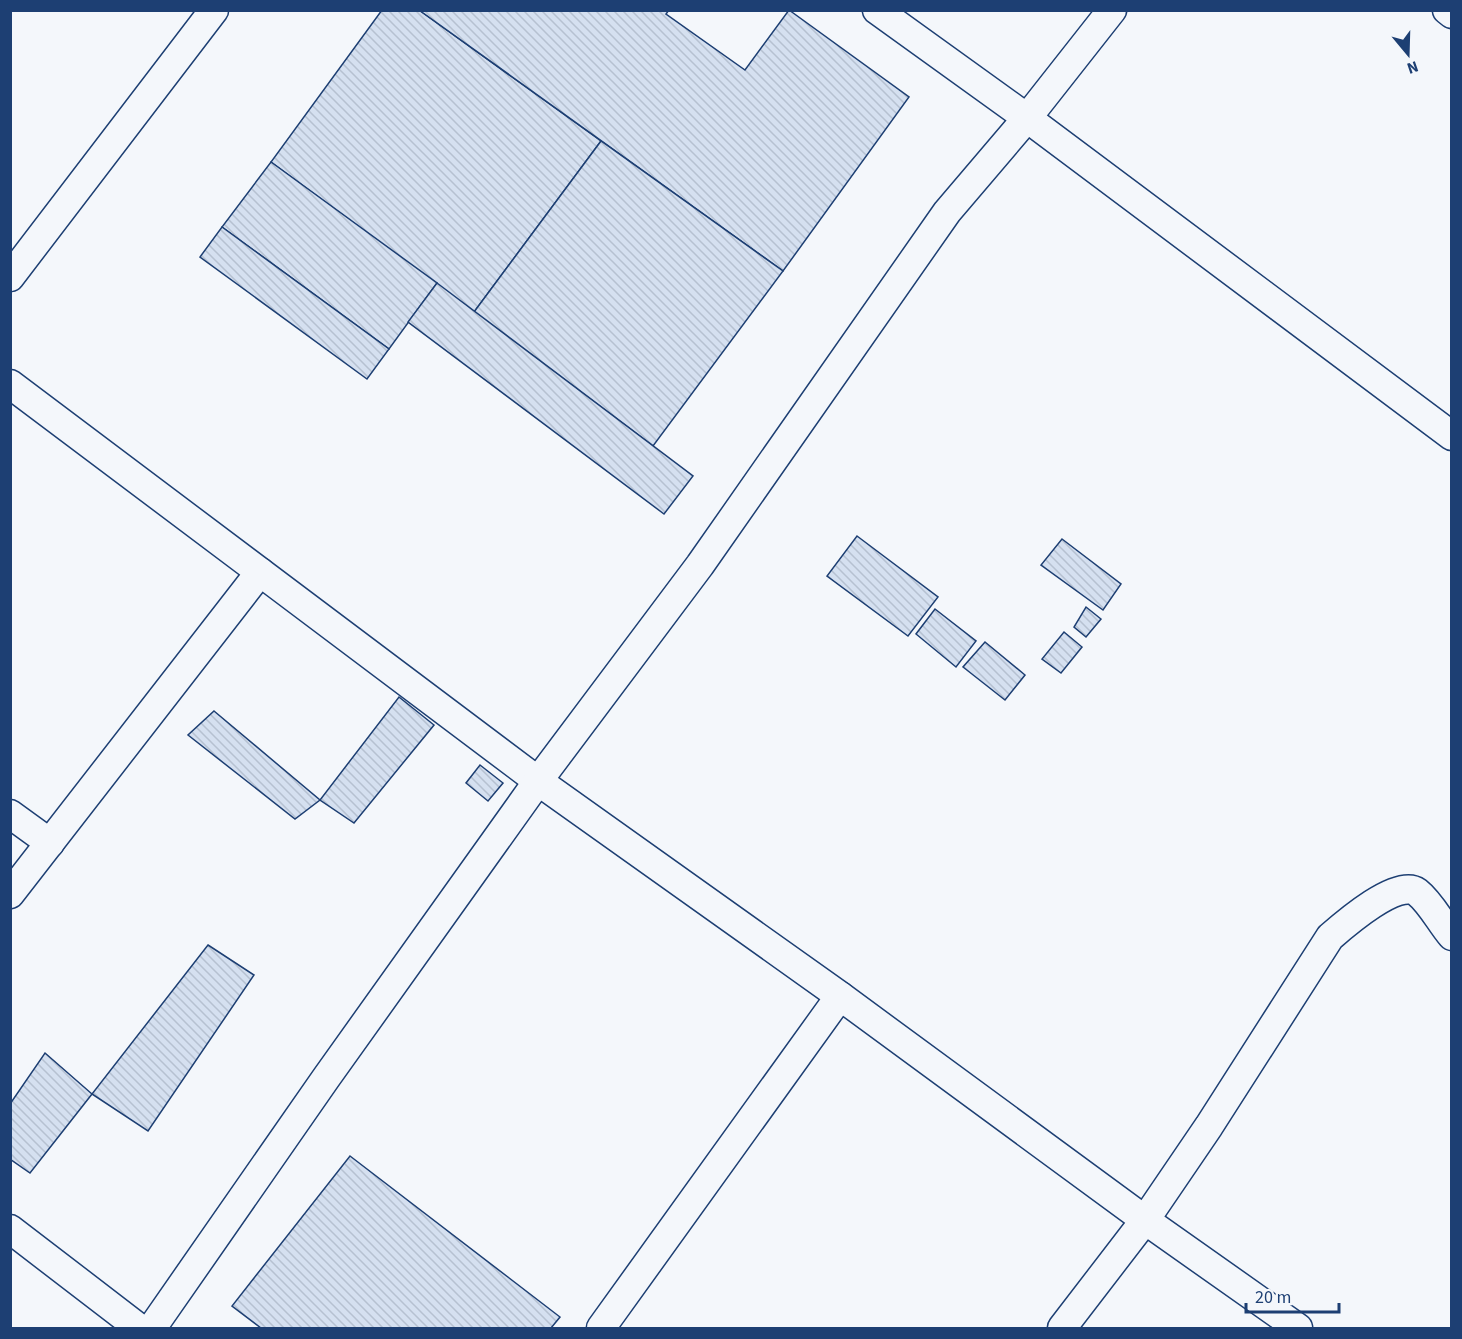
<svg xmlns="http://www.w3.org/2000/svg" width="1462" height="1339" font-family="'Source Sans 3',sans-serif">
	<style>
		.building { fill: url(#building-back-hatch); stroke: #1d3f73; stroke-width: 1.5 }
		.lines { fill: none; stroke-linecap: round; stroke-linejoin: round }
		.minor-casing { stroke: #1d3f73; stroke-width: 31 }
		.minor { stroke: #f4f7fb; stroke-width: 28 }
	</style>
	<defs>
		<pattern id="building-back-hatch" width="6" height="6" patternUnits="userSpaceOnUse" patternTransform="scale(1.5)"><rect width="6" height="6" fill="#d5e0f0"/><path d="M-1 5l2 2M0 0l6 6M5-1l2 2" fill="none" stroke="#b6c1d1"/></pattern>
	</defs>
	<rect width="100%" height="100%" fill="#f4f7fb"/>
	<!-- building -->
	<g class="building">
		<path d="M382,10H419L601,141L474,312L271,162Z"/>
		<path d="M419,10H669L666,14L745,70L789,10L909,97L783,271Z"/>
		<path d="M601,141L783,271L653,446L474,312Z"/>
		<path d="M271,162L437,283L389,349L222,227Z"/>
		<path d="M222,227L389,349L367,379L200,257Z"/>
		<path d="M437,283L693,476L664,514L408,322Z"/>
		<path d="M857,536L938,597L908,636L827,576Z"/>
		<path d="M1062,539L1121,584L1103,610L1041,565Z"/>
		<path d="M1086,607L1101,619L1086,637L1074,627Z"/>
		<path d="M935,609L976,641L956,667L916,634Z"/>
		<path d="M1064,632L1082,647L1061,673L1042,659Z"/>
		<path d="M985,642L1025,675L1005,700L963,667Z"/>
		<path d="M399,697L434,725L354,823L320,800Z"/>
		<path d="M214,711L320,800L295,819L188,735Z"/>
		<path d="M480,765L503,783L488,801L466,783Z"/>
		<path d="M208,945L254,975L148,1131L92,1094Z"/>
		<path d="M45,1053L92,1094L30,1173L10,1159V1104Z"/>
		<path d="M350,1156L560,1317L551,1328H261L232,1306Z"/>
	</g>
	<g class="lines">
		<!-- minor casing -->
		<g class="minor-casing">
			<g id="minor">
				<path d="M877,10L1027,118L1452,436"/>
				<path d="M1447,10L1452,14"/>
				<path d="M10,277L214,10"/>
				<path d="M10,384L538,781L840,996L1145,1220L1298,1328"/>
				<path d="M10,814L50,843"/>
				<path d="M10,894L260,572"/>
				<path d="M10,1229L139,1328"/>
				<path d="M152,1328L326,1078L538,781L700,565L947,212L1027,118L1112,10"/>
				<path d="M601,1328L840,996"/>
				<path d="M1062,1328L1145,1220L1209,1126L1330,937C1345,924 1398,878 1417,892C1431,903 1440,922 1452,936"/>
			</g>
		</g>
		<!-- minor -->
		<use href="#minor" class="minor"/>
	</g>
	<!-- border -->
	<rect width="1462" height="1339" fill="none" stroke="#1d3f73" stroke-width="24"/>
	<!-- north arrow -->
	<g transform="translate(1408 54) rotate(161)" stroke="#f4f7fb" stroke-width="4.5" paint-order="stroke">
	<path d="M0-4.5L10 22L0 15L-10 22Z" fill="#1d3f73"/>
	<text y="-9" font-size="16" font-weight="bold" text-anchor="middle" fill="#1d3f73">N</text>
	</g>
	<!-- scale -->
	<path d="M1246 1303v9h93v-9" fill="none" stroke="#1d3f73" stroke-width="3"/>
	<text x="1255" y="1303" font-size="18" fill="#1d3f73" stroke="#f4f7fb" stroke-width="4.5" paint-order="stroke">20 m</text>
</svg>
